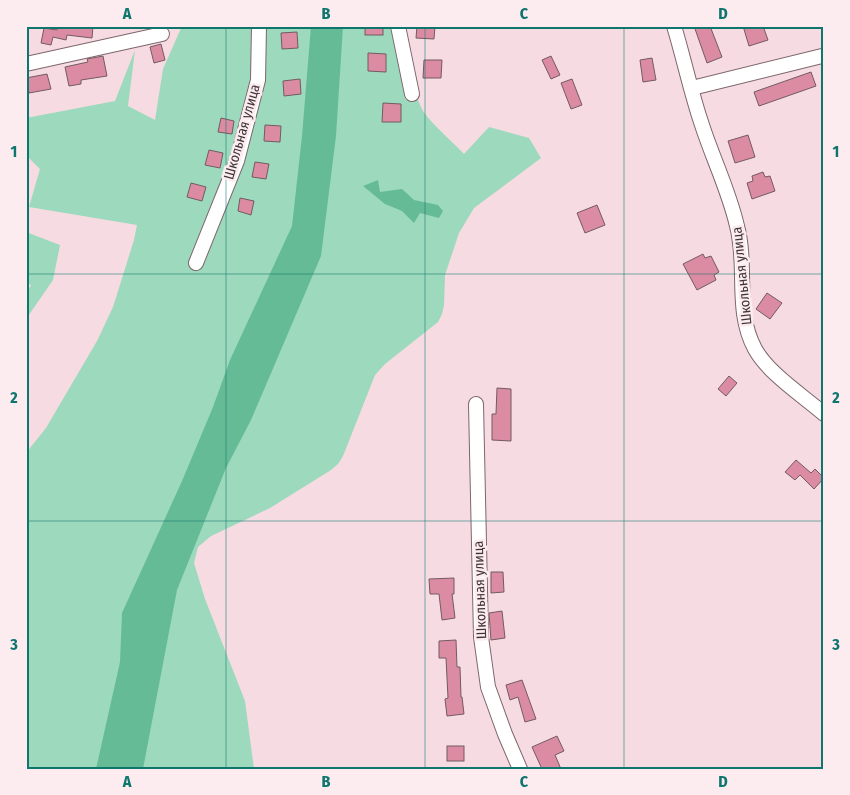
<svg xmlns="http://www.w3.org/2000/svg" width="850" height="795" font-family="'Fira Sans Condensed',sans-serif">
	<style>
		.green { fill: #9cd9bd }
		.water { fill: #66bb97 }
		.building { fill: #db8ca3; stroke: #725b61 }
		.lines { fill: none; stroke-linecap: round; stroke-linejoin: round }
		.minor-casing { stroke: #7d666c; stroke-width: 16 }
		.minor { stroke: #fff; stroke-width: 14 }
		.grid { fill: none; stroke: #0f766e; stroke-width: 1; stroke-opacity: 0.55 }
		.labels { text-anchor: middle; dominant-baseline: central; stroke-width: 5; stroke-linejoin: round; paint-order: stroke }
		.street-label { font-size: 14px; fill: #3f3537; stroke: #fcecf0 }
		.neatline { fill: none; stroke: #0f766e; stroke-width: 2 }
		.grid-label { font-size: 16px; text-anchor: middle; font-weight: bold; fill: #0f766e }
	</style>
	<rect width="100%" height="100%" fill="#f6dbe2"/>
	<!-- green -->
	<g class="green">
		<path d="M182,26H403C406,48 413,100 426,115C437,129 452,141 464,154L489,127L529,138L541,158L474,208L459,233L445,275L444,305L442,314L438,322L385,364L375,375L343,456L338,464L331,470L270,508L211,536L198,547L194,563L205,599L245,701L254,769H26V453L46,428L97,341L113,307L134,240L137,225L29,207L40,169L26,155V118L115,101L135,50L128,106L155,120L163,69Z"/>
		<path d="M26,232L60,245L53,280L26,319V291L31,286L26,279Z"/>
	</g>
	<!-- water -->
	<g class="water">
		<path d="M311,26H343L336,136L321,256L251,420L226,468L177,590L143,769H96L120,662L122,613L182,481L213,407L230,360L292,226L302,136Z"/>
		<path d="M378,180L380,192L402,189L414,200L438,205L443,211L439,218L420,213L414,223L402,211L385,204L363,186Z"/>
	</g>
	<!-- building -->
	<g class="building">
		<path d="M58,26H93L92,38L67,35L66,40L53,37L51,45L41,43L44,28L57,30Z"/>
		<rect x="365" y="26" width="18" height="9"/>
		<path d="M417,26H435L434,39L416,38Z"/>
		<path d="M694,26H710L722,57L707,63Z"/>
		<path d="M743,26H763L768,40L749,46Z"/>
		<path d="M297,32L298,48L282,49L281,33Z"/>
		<path d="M161,44L165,60L154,63L150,47Z"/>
		<path d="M368,53L386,54V72L368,71Z"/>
		<path d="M103,56L107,76L81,80V84L69,86L65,67L88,62L87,59Z"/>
		<path d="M551,56L560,75L551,79L542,60Z"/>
		<path d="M652,58L656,80L643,82L640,60Z"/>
		<path d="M424,60H442L441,78H423Z"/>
		<path d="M811,72L816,86L759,106L754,92Z"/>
		<path d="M47,74L51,89L29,93L26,78Z"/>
		<path d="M300,79L301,94L284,96L283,81Z"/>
		<path d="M572,79L582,105L571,109L561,83Z"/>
		<path d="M383,103L401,104V122H382Z"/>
		<path d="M221,118L234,121L232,134L218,132Z"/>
		<path d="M265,125L281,126L280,142L264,141Z"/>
		<path d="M748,135L755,157L735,163L728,141Z"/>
		<path d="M209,150L223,153L220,168L205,165Z"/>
		<path d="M255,162L269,164L266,179L252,177Z"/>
		<path d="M763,172L765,177L770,176L775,191L752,199L747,183L753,181L752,176Z"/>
		<path d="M191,183L206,187L202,201L187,197Z"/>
		<path d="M240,198L254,201L251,215L238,211Z"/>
		<path d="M597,205L605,225L585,233L577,213Z"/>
		<path d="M703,254L705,258L711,256L719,272L714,275L716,280L697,290L683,264Z"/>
		<path d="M767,293L782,303L770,319L756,309Z"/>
		<path d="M729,376L737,383L726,396L718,389Z"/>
		<path d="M497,388L511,389V441L492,440V414H496Z"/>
		<path d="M796,460L811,473L815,469L824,478L814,489L800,475L795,480L785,472Z"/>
		<path d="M491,572H503L504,592L491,593Z"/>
		<path d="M454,578V594H452L455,618L442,620L439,594H430L429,579Z"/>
		<path d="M502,611L505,638L491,640L489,613Z"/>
		<path d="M456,640L457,667H460L461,697H462L464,714L447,716L445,699L448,698L446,658H439V641Z"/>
		<path d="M522,680L536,719L525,722L518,697L510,700L506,685Z"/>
		<path d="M557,736L564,751L555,755L561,769H542L532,747Z"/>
		<rect x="447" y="746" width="17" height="15"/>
	</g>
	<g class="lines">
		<!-- minor casing -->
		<g class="minor-casing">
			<g id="minor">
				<path d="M398,26L412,94"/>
				<path d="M674,26C684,59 691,93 702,125C713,159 729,191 737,226C748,268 734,310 755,349C769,374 802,395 824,414"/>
				<path d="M26,64L162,34"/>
				<path d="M692,88L822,56"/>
				<path d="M196,263L237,161L258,80L259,26"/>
				<path d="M476,404L481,637L488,687L505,734L520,769"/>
			</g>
		</g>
		<!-- minor -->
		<use href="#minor" class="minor"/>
	</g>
	<!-- grid -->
	<path class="grid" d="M226,26V769M425,26V769M624,26V769M26,274H824M26,521H824"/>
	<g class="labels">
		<!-- street labels -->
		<g class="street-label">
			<text transform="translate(242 132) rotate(-74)">Школьная улица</text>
			<text transform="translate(742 276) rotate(-96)">Школьная улица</text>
			<text transform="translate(480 590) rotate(-92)">Школьная улица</text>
		</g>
	</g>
	<!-- border -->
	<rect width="850" height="795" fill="none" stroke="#fcecf0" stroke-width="55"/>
	<rect x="28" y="28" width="794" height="740" class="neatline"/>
	<g class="grid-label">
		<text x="127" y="19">A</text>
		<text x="326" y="19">B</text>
		<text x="524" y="19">C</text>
		<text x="723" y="19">D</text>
		<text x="14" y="157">1</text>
		<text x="836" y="157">1</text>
		<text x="14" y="403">2</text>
		<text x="836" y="403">2</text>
		<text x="14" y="650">3</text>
		<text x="836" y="650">3</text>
		<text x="127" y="787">A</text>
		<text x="326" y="787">B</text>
		<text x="524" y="787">C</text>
		<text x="723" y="787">D</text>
	</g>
</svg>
